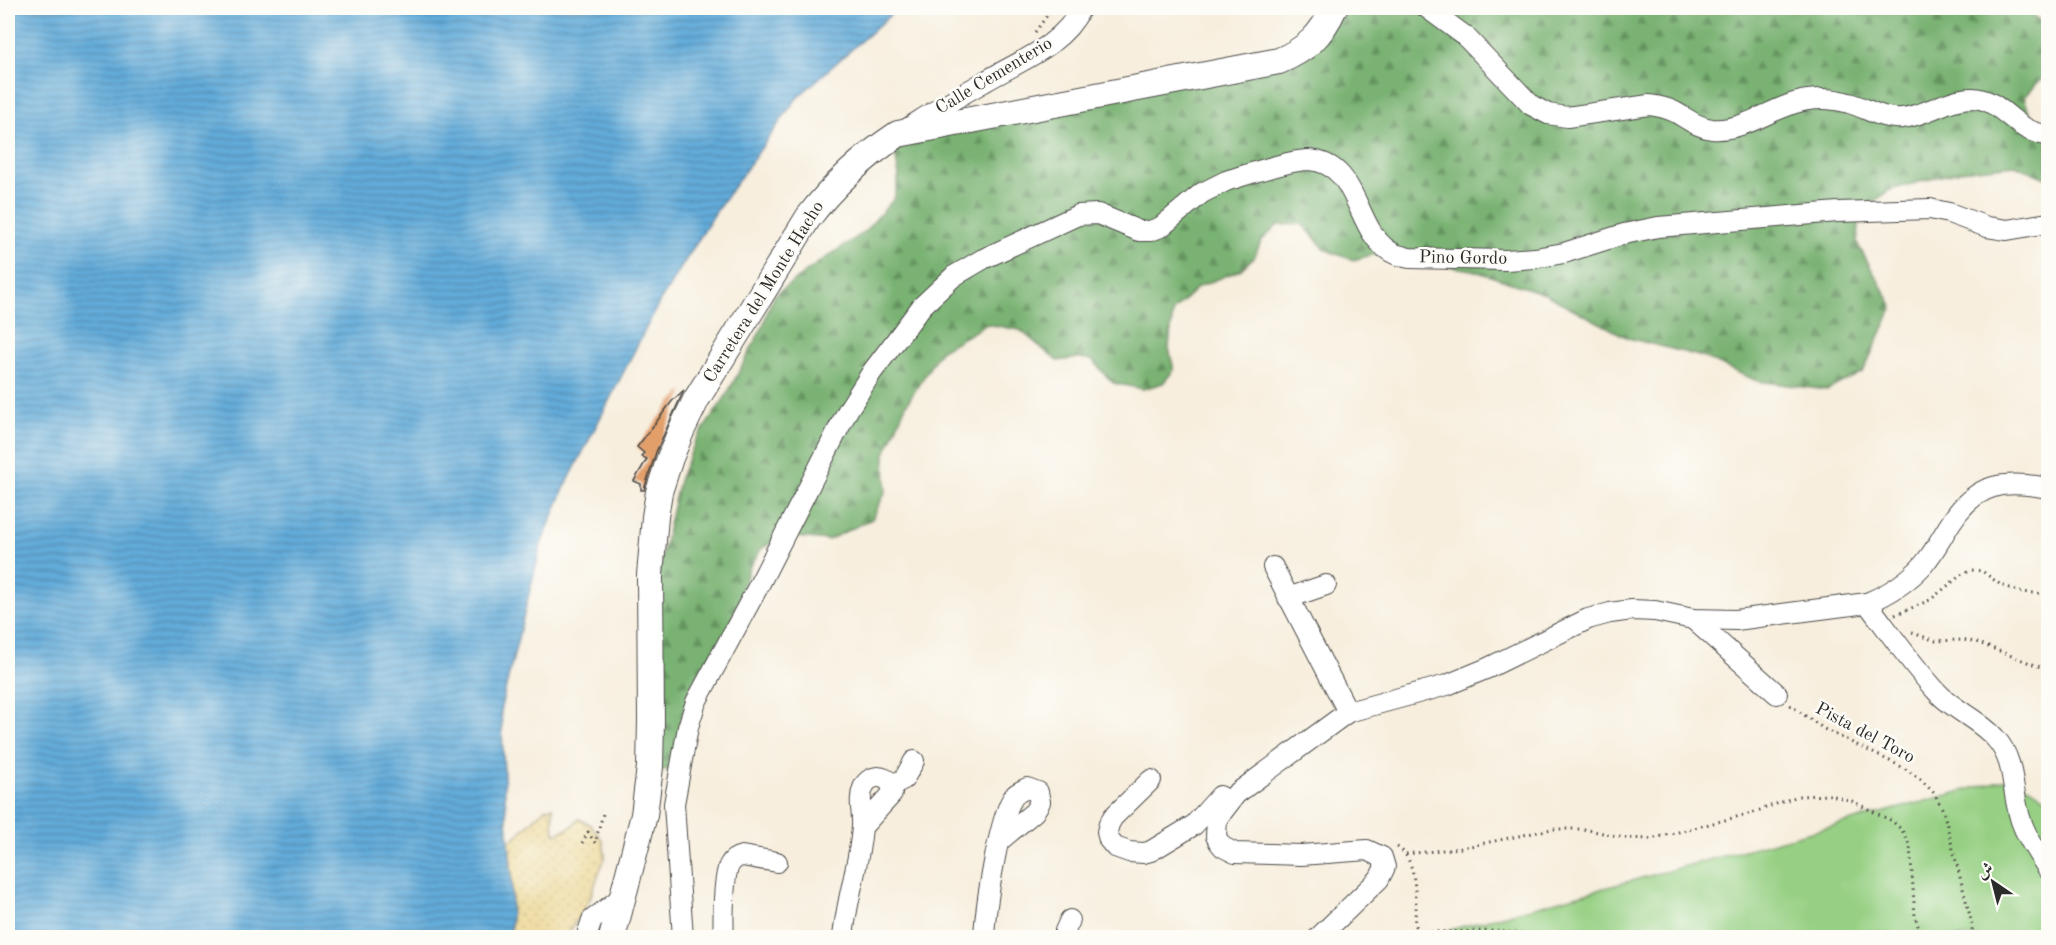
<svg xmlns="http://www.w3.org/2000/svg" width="2056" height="945" font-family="'Old Standard TT',Amiri,serif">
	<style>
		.forest { fill: url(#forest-firs); stroke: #526e4e; stroke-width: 1.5 }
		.sand { fill: url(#sand-dots); stroke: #8c8264; stroke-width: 1.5 }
		.green { fill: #97d084; stroke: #617e58; stroke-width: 1.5 }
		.water { fill: url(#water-rules); stroke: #466b82; stroke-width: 1.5 }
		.building { fill: #e29f69 }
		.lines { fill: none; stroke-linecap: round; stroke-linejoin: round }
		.minor-casing { stroke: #4a4846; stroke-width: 22 }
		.major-casing { stroke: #4a4846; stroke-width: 28 }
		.path { stroke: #4a4846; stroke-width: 3; stroke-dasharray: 1.5 4.5; stroke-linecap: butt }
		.minor { stroke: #fff; stroke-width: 20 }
		.major { stroke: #fff; stroke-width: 26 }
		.labels { text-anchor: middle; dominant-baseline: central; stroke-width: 5; stroke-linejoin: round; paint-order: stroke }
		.street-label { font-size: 18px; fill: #2b2b2b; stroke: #fdfcf7 }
	</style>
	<defs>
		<pattern id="forest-firs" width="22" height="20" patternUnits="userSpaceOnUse" patternTransform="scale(1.5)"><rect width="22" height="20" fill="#79b272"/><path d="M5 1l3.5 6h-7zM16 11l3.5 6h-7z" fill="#63915e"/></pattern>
		<pattern id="sand-dots" width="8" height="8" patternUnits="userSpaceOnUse" patternTransform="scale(1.5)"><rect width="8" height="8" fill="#eeda9e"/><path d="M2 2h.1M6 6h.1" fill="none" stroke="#cb8" stroke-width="1.8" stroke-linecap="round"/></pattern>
		<pattern id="water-rules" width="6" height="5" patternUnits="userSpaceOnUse" patternTransform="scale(1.5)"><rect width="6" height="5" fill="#62abd9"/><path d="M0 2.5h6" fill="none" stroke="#518bb0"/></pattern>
	</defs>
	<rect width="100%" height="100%" fill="#fdfcf7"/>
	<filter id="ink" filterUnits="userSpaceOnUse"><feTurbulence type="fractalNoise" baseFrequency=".0167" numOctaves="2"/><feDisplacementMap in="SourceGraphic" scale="12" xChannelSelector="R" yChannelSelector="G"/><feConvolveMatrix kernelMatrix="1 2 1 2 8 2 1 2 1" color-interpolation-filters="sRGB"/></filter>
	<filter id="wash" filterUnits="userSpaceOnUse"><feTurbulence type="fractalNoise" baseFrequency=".008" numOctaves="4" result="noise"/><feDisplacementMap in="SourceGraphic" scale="24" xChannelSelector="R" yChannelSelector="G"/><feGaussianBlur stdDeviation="1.35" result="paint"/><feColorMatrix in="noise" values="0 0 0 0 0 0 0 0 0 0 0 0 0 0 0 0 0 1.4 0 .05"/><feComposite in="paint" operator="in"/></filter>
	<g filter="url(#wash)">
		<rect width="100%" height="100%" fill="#f7eedd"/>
		<!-- forest -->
		<path class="forest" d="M1325,8H2025L2048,28V76L2037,83L2024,97C2028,111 2033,125 2048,127V179L2015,165L1960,171L1890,190L1861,212L1857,243L1893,307L1863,372L1827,390L1757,381L1703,357L1628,338L1545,294L1472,270L1396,258L1380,253L1353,260L1326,250L1302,224L1278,225L1262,240L1254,257L1240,270L1198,287L1173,311L1169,348L1174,370L1163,383L1143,389L1113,383L1092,360L1079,358L1057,361L1020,330L987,324L940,351L906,405L885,454L886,491L872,519L828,540L786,536L762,548L749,568L734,617L693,684L687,699L672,766L669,770L658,769L656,582L679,480L696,440L726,396L763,326L768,309L775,295L818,263L863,233L894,199L899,175L895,154L901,138L1285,48L1317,23Z"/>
		<!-- sand -->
		<path class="sand" d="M553,807V825L556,834L571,827L579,819L591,825L603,841L605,857L589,901L566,937L508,938L511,930L512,879L509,843L545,809Z"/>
		<!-- green -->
		<path class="green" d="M2014,777L2048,800V937L1420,938Z"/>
		<!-- water -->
		<path class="water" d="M8,8H898L797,98L717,210L660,301L564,489L542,542L501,707L505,796L512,879L511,930L508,937H8Z"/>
		<g id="blocks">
			<!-- building -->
			<path class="building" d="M684,390L656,452L644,490H641V484L634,481L647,459L641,456L644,453L637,447L673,400Z"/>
		</g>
	</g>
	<g filter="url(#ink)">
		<use href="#blocks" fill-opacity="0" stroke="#4a4846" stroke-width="1.5"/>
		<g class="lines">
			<!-- minor casing -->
			<g class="minor-casing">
				<g id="minor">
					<path d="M1427,8L1465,36L1531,105L1548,114L1567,117L1649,105C1658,106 1667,108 1675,112C1688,119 1697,127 1712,129C1746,132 1776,104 1808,100C1822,98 1836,99 1849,103C1867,108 1882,120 1902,118C1925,116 1948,98 1972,98C2004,99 2012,132 2048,135"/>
					<path d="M905,130C931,113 957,97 984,82C1019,61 1063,46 1081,8"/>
					<path d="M1273,567L1348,712"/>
					<path d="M1288,598L1326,585"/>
					<path d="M1867,603C1890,633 1912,665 1938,693C1955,711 1980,720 1996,739C2018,764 2010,796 2023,826C2029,841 2039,855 2048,869"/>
					<path d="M1693,619L1777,694"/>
					<path d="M1151,780L1113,817L1109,824L1107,832L1109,840L1115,847L1129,852L1144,853L1151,851L1194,825L1220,796"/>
					<path d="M892,785L904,779L914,761"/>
					<path d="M586,938L592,920L622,897"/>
					<path d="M683,938L674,804L688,727L696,702L759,585L848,410L872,372L922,306L954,276L983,259L1078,215L1098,214L1139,231H1150L1161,227L1202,193L1226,181C1246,175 1289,160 1308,160C1359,162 1354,227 1388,250C1394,255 1402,256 1409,258L1506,260L1535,258L1564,253L1624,234L1658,227L1838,212L1930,209L1949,213L1987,227L2007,230L2048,223"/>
					<path d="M724,938C723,923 723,874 730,864C733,859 737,857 742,856L777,862"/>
					<path d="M843,938C846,900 860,863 862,826C863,814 858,800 863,788C868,775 884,773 892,785V794L862,827"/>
					<path d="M984,938C985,911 999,813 1015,795C1018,792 1023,790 1027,788L1038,792L1040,802L1034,812L998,842"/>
					<path d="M1065,938V931L1070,920"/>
					<path d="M1318,938L1379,879L1385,867L1382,857L1367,850L1301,855L1235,853L1223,847L1219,842L1216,836L1217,819L1236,794L1348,712L1447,685L1488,668L1588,619L1610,613L1632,610L1655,611L1693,619L1736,620L1867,603C1889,594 1908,582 1924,564C1935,551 1942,536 1952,521C1977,482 2006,480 2048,488"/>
				</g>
			</g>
			<!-- major casing -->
			<g class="major-casing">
				<path id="major" d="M612,938L644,815L650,767L651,721L650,575L655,517L659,492L670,458L682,429L696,400L808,218C834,184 862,158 898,134L1279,61C1307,49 1321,36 1334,8"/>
			</g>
			<!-- path -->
			<g class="path">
				<path d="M1035,32L1046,17L1048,8"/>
				<path d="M1895,615L1930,600L1961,575L1972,570L1982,571L2001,585L2021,592L2048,594"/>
				<path d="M1912,633L1936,641L1962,640L1976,642L2048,670"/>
				<path d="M1790,705L1824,729L1904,768L1920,779L1934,793L1943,810L1971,920L1973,938"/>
				<path d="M582,843L588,832L595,843L604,810"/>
				<path d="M1397,847C1415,857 1415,888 1416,907C1416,913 1413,920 1416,926C1418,930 1419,930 1423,932L1496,931L1562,938"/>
				<path d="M1406,854L1461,848L1552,829H1584L1626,838L1651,839L1752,813L1798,796L1831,795L1852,801L1892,821L1902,830L1910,846L1915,916L1922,938"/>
				<path d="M1766,938H1782"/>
			</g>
			<!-- minor -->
			<use href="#minor" class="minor"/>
			<!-- major -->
			<use href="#major" class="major"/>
		</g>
	</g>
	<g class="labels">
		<!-- street labels -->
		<g class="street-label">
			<text transform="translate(994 76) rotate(-31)">Calle Cementerio</text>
			<text transform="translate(1463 258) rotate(1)">Pino Gordo</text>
			<text transform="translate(764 292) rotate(-58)">Carretera del Monte Hacho</text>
			<text transform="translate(1865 733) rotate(28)">Pista del Toro</text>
		</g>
	</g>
	<!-- margin -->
	<rect width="2056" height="945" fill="none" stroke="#fdfcf7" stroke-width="30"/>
	<!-- north arrow -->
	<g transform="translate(1993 882) rotate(325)" stroke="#fdfcf7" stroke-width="4.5" paint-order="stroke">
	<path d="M0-4.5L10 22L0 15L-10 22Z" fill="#2b2b2b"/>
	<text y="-9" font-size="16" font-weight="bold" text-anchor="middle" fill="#2b2b2b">ش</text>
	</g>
</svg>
